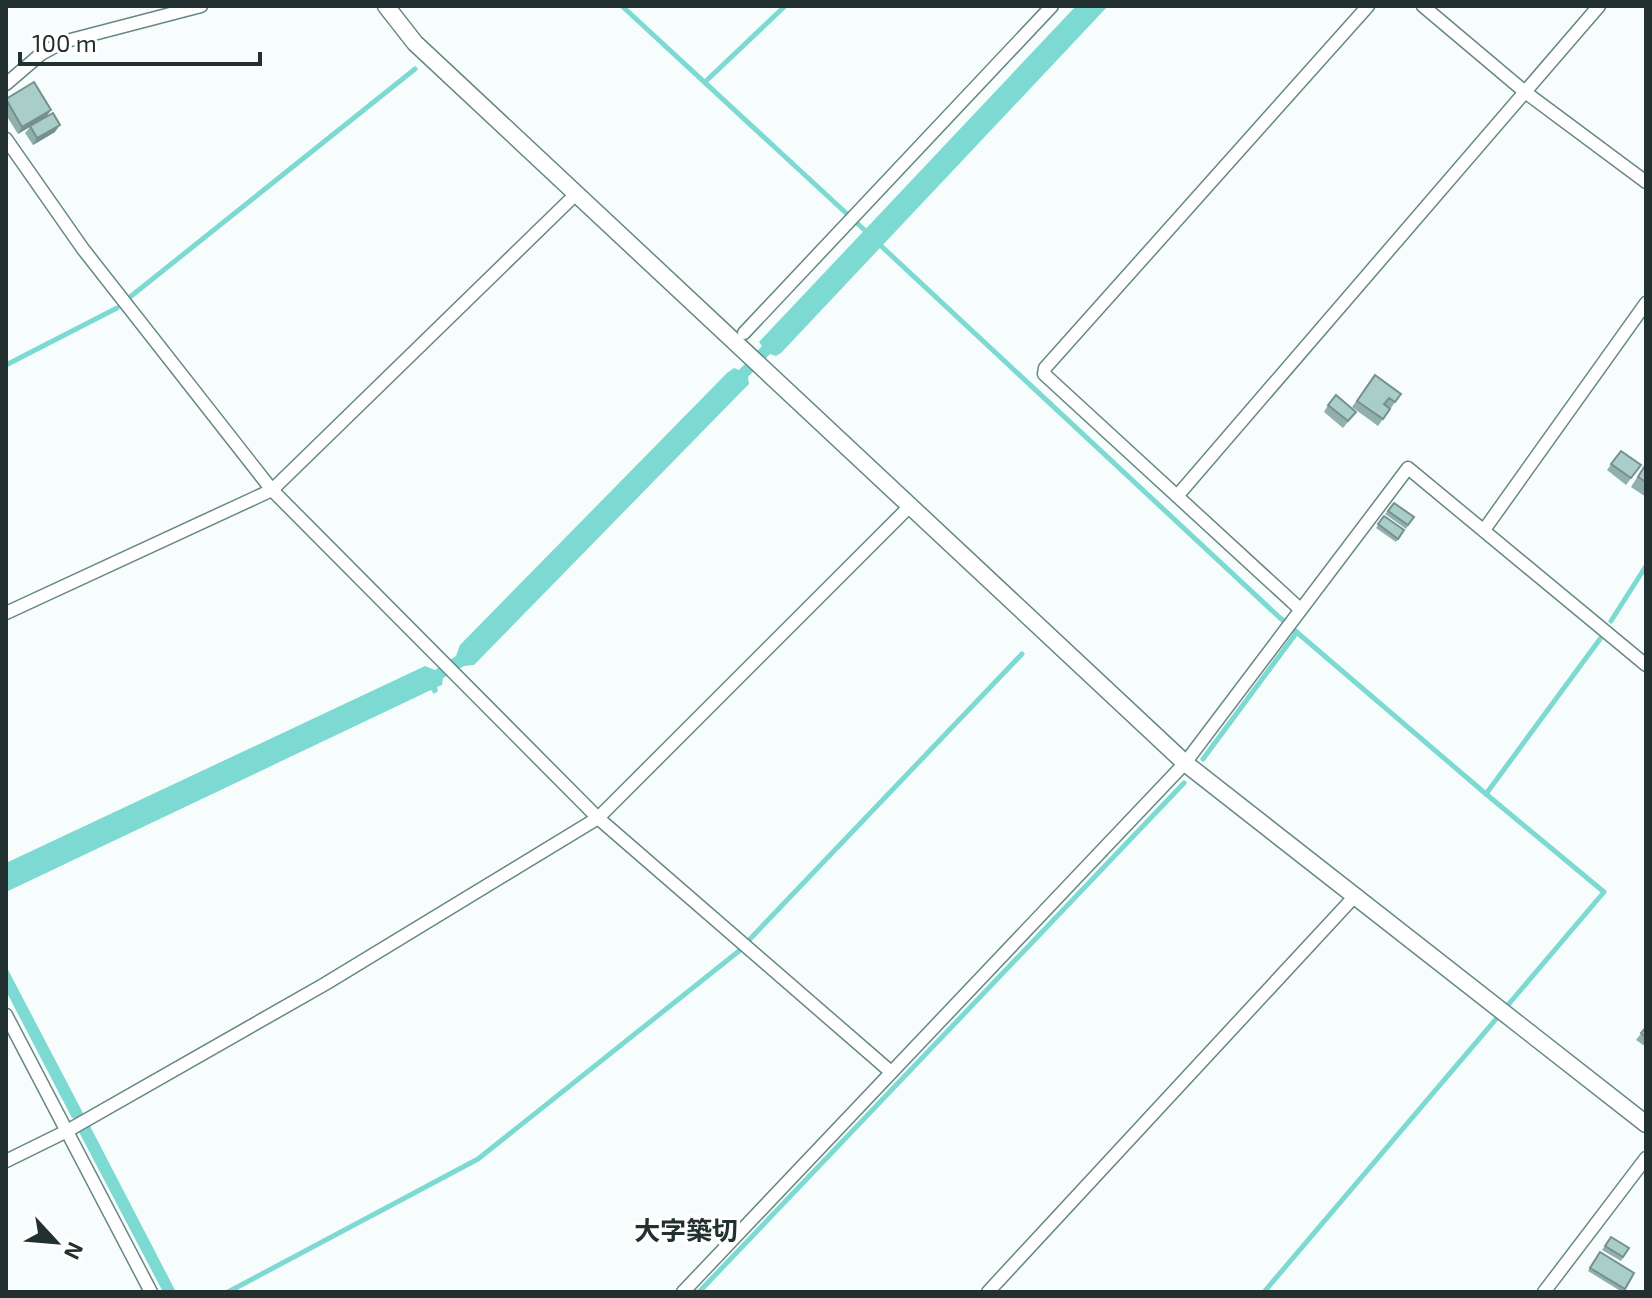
<svg xmlns="http://www.w3.org/2000/svg" width="1652" height="1298" font-family="'Exo 2','Noto Sans JP',sans-serif">
	<style>
		.water { fill: #7ddad2 }
		.lines { fill: none; stroke-linecap: round; stroke-linejoin: round }
		.stream { stroke: #7ddad2; stroke-width: 5 }
		.minor-casing { stroke: #668884; stroke-width: 15 }
		.tertiary-casing { stroke: #668884; stroke-width: 19 }
		.minor { stroke: #fff; stroke-width: 12 }
		.tertiary { stroke: #fff; stroke-width: 16 }
		.wall { fill: #91b0ad }
		.shaded-wall { fill: #76908d }
		.building { fill: #a9cdc9; stroke: #76908d; stroke-width: 2 }
		.labels { text-anchor: middle; dominant-baseline: central; stroke-width: 7; stroke-linejoin: round; paint-order: stroke }
		.quarter-label { font-size: 26px; font-weight: bold; fill: #22302f; stroke: #fff }
	</style>
	<rect width="100%" height="100%" fill="#f6fdfc"/>
	<!-- water -->
	<g class="water">
		<path d="M1076,6H1108L781,353L776,356L770,354L748,377L749,384L743,390L474,665L464,666L443,678L442,685L437,687L438,691L434,694L431,690L6,892V863L425,666L435,670L456,656L460,645L727,373L734,368L739,370L762,346L759,342Z"/>
		<path d="M6,966L83,1113L81,1115L87,1127L90,1126L176,1292H163L79,1132L81,1130L75,1118H72L6,991Z"/>
	</g>
	<g class="lines">
		<!-- stream -->
		<g class="stream">
			<path d="M622,6L846,213"/>
			<path d="M705,82L785,6"/>
			<path d="M858,224L869,234"/>
			<path d="M879,244L1279,617L1486,794L1600,639"/>
			<path d="M130,297L415,69"/>
			<path d="M6,365L117,308"/>
			<path d="M1611,621L1646,566"/>
			<path d="M1203,759L1297,632"/>
			<path d="M750,939L1022,654"/>
			<path d="M228,1292L478,1159L739,951"/>
			<path d="M699,1292L1184,783"/>
			<path d="M1264,1292L1604,892L1486,794"/>
		</g>
		<!-- minor casing -->
		<g class="minor-casing">
			<g id="minor">
				<path d="M1423,6L1525,92L1646,182"/>
				<path d="M6,84L41,54L63,42L201,6"/>
				<path d="M6,139L83,249L272,490L598,818L891,1072"/>
				<path d="M744,333L1052,6"/>
				<path d="M1178,495L1599,6"/>
				<path d="M1484,530L1646,303"/>
				<path d="M1300,609L1044,374L1045,368L1368,6"/>
				<path d="M6,613L272,490L576,194"/>
				<path d="M6,1015L151,1292"/>
				<path d="M6,1161L67,1131L325,984L598,818L910,506"/>
				<path d="M683,1292L1185,763L1408,468L1646,665"/>
				<path d="M988,1292L1354,897"/>
				<path d="M1544,1292L1646,1158"/>
			</g>
		</g>
		<!-- tertiary casing -->
		<g class="tertiary-casing">
			<path id="tertiary" d="M386,6L415,43L1185,763L1646,1124"/>
		</g>
		<!-- minor -->
		<use href="#minor" class="minor"/>
		<!-- tertiary -->
		<use href="#tertiary" class="tertiary"/>
	</g>
	<!-- wall -->
	<g class="wall">
		<path d="M6,99L51,110L46,117L55,132L33,145L25,133L30,127L18,134L6,115Z"/>
		<path d="M1375,375L1401,394L1378,426L1352,407Z"/>
		<path d="M1328,405L1356,412L1343,428L1324,412Z"/>
		<path d="M1621,451L1641,465L1626,485L1607,470Z"/>
		<path d="M1646,463V497L1631,487Z"/>
		<path d="M1388,511L1414,517L1406,529L1385,514Z"/>
		<path d="M1384,516L1404,530L1396,542L1376,528Z"/>
		<path d="M1646,1027V1047L1636,1040Z"/>
		<path d="M1611,1237L1629,1248L1621,1261L1602,1250Z"/>
		<path d="M1600,1252L1625,1289L1622,1292L1588,1271Z"/>
	</g>
	<!-- shaded-wall -->
	<g class="shaded-wall">
		<path d="M51,110L46,117L18,134L22,127Z"/>
		<path d="M60,125L55,132L33,145L37,138Z"/>
	</g>
	<!-- building -->
	<g class="building">
		<path d="M34,82L51,110L22,127L6,99Z"/>
		<path d="M53,113L60,125L37,138L30,126Z"/>
		<path d="M1375,375L1401,394L1395,402L1389,398L1384,404L1390,409L1383,419L1357,401Z"/>
		<path d="M1336,395L1356,412L1348,421L1328,405Z"/>
		<path d="M1621,451L1641,465L1631,478L1611,464Z"/>
		<path d="M1646,464V482L1638,477Z"/>
		<path d="M1394,503L1414,517L1408,525L1388,511Z"/>
		<path d="M1384,516L1404,530L1398,539L1378,524Z"/>
		<path d="M1646,1027V1037L1641,1033Z"/>
		<path d="M1611,1237L1629,1248L1623,1257L1605,1246Z"/>
		<path d="M1600,1252L1634,1273L1625,1289L1590,1268Z"/>
	</g>
	<g class="labels">
		<!-- quarter labels -->
		<g class="quarter-label">
			<text x="686" y="1229">大字築切</text>
		</g>
	</g>
	<!-- border -->
	<rect width="1652" height="1298" fill="none" stroke="#22302f" stroke-width="16"/>
	<!-- north arrow -->
	<g transform="translate(56 1242) rotate(116)" stroke="#ffffff" stroke-width="6" paint-order="stroke">
	<path d="M0-6L14 30L0 20L-14 30Z" fill="#22302f"/>
	<text y="-12" font-size="22" font-weight="bold" text-anchor="middle" fill="#22302f">N</text>
	</g>
	<!-- scale -->
	<path d="M20 52v12h240v-12" fill="none" stroke="#22302f" stroke-width="4"/>
	<text x="32" y="52" font-size="24" fill="#22302f" stroke="#ffffff" stroke-width="6" paint-order="stroke">100 m</text>
</svg>
